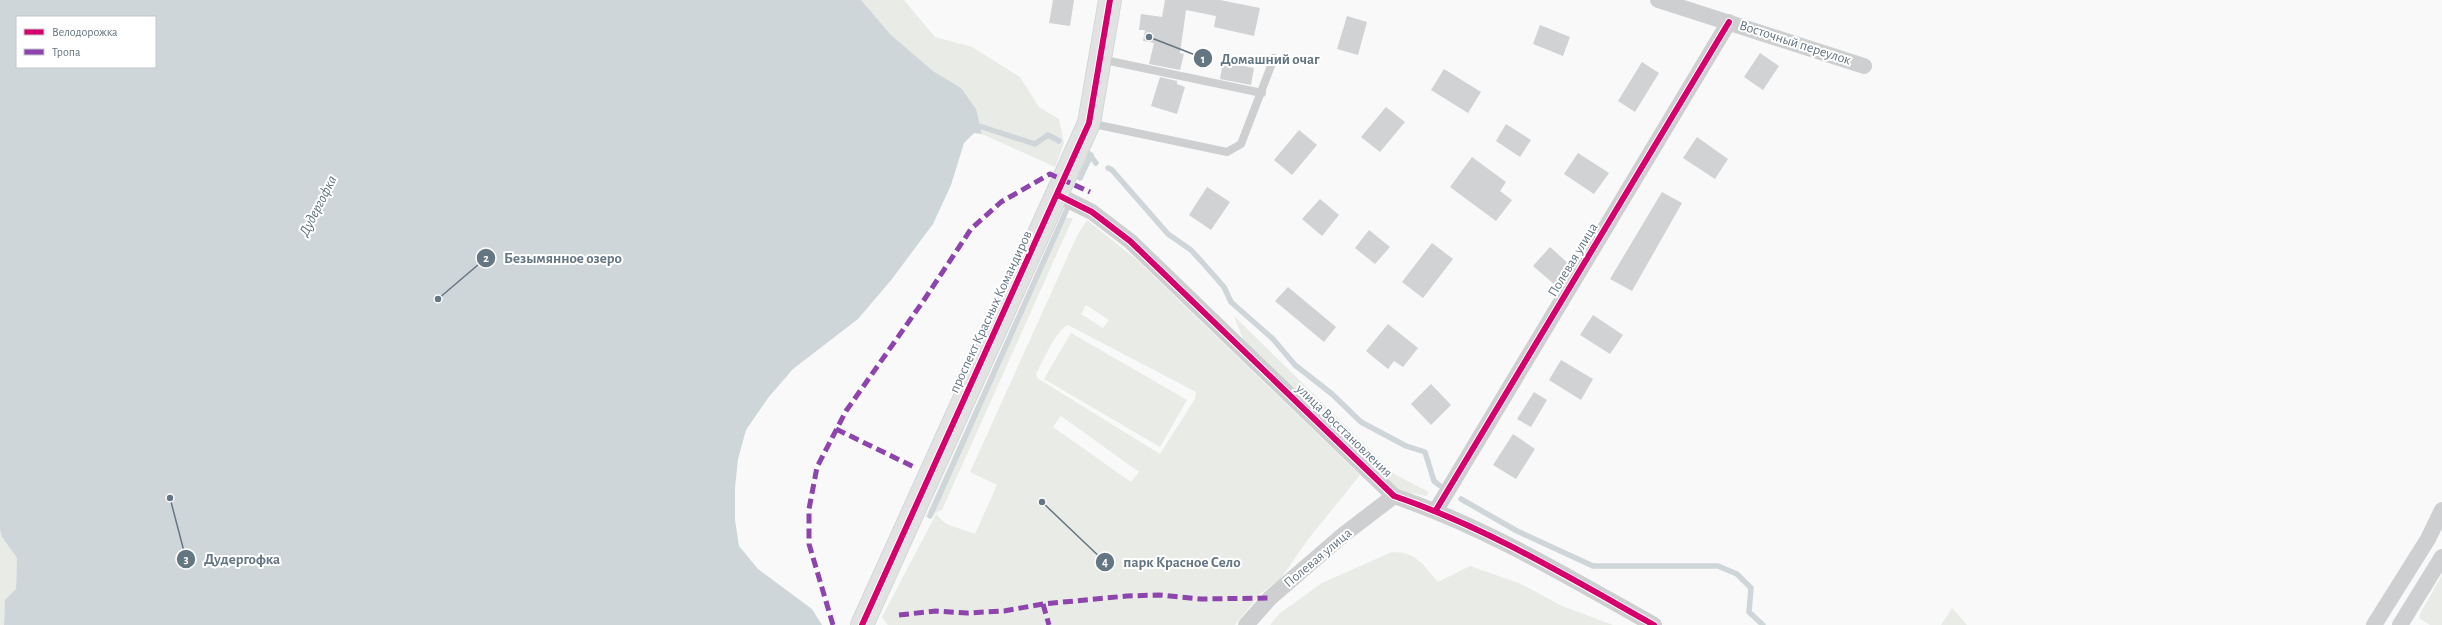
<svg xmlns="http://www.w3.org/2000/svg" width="2442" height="625" font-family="'Alegreya Sans',sans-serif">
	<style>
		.green { fill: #e8ebe6; fill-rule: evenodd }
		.water { fill: #ced6d9; fill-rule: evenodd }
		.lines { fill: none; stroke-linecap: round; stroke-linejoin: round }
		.stream { stroke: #ced6d9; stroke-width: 5.5 }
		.building { fill: #d0d2d3 }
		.secondary-casing { stroke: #d5d6d7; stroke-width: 24 }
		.lane { stroke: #cecfd0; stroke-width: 8 }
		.street { stroke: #cecfd0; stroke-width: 16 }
		.secondary { stroke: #e1e2e2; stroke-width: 22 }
		.quiet { stroke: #8e44ad; stroke-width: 5; stroke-dasharray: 10 5; stroke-linecap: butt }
		.cycleway-casing { stroke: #fff; stroke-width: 8 }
		.cycleway { stroke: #d6006c; stroke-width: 6 }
		.labels { text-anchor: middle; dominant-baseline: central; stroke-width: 4; stroke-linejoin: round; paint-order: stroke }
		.street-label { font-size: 14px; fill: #657683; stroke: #fff }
		.water-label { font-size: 15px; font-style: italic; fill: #60757c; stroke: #fff }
		.leader { fill: none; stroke: #657683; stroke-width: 1.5 }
		.callout-dot { fill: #657683; stroke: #fff; stroke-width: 1.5 }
		.mark-label { font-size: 12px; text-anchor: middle; font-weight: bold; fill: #fff }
		.callout-label { font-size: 15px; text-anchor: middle; font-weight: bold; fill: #657683; stroke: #fff; stroke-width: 4; stroke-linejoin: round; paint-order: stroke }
	</style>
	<rect width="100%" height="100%" fill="#f9f9f9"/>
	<!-- green -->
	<g class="green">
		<path d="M861,0H904L935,37L972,47L1020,77L1039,107L1059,119L1064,143L1055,167L982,134V127L961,88L933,71L891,35Z"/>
		<path d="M1061,218H1073L942,510L925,518Z"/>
		<path d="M1087,220L1137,260L1360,475L1306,542L1280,580L1261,593L1235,625H888L882,617L936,514L946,524L975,534L997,485L970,472L1077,236ZM1086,305L1109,320L1103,328L1081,314ZM1068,325L1196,392L1195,399L1160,454L1037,378L1036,374C1043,361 1056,330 1068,325ZM1061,416L1139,472L1131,482L1053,427Z"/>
		<path d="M1234,316L1396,475L1429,492L1426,496L1400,491L1245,344Z"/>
		<path d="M1071,333L1187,400L1160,447L1044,379Z"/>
		<path d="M0,530L2,537L17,558L16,590L5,600L4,625H0Z"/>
		<path d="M1392,552C1417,552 1423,565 1438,582L1470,566L1521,584L1562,606L1613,625H1270L1280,613L1322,583Z"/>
		<path d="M2442,575V625H2430L2419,618L2421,612Z"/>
		<path d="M1952,608L1967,625H1941Z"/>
	</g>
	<!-- water -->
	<path class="water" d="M0,0H861L891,35L933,71L961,88L976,109L982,134L974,133L964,143L951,185L933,224L892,279L858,319L793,369L768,398L746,430L738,459L735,488V520L739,546L758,569L812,609L822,625H4L5,600L16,589L17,558L2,537L0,530ZM17,17H155V67H17Z"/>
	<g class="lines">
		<!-- stream -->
		<g class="stream">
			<path d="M976,125L1035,144L1048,135L1059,141"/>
			<path d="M1085,149L1096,163"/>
			<path d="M1108,168L1112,170L1168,234L1191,250L1202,262L1224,287L1231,302L1273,339L1295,365L1332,394L1361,422L1406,446L1425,452L1434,481L1439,485"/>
			<path d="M1080,178L1091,155"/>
			<path d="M1461,499L1517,531L1593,566H1718L1737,574L1751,588L1749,612L1763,625"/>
			<path d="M930,516L1067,209"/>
		</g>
	</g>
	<!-- building -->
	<g class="building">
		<path d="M1053,0H1074L1070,26L1049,23Z"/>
		<path d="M1165,0H1220L1260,8L1254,36L1214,27L1216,16L1186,10L1180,53L1184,54L1180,70L1149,64L1154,43L1143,41L1145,30H1139L1141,14L1162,17Z"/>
		<path d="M1347,16L1367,22L1358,55L1337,49Z"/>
		<path d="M1540,25L1570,37L1563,56L1533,44Z"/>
		<path d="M1760,53L1779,66L1763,90L1744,77Z"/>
		<path d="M1223,62L1254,68L1251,85L1220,79Z"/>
		<path d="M1642,62L1659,73L1635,112L1618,101Z"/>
		<path d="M1444,69L1481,92L1468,113L1431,90Z"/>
		<path d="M1160,77L1177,81V84L1185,87L1177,114L1151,106Z"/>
		<path d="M1386,107L1405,122L1380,152L1361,137Z"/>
		<path d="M1506,124L1531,140L1520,157L1496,141Z"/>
		<path d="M1299,130L1317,145L1292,175L1274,160Z"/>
		<path d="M1697,137L1728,159L1715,179L1683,158Z"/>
		<path d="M1578,153L1609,173L1594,194L1564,174Z"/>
		<path d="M1472,157L1506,182L1500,191L1512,200L1496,221L1450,187Z"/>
		<path d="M1207,187L1230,202L1211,230L1189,215Z"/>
		<path d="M1662,192L1682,203L1632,291L1610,279Z"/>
		<path d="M1320,199L1339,215L1322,236L1302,219Z"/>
		<path d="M1369,230L1390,247L1375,264L1355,248Z"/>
		<path d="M1432,243L1453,259L1423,298L1402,282Z"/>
		<path d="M1550,247L1570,265L1554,284L1533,266Z"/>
		<path d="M1288,287L1336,327L1324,342L1275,301Z"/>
		<path d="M1593,315L1623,335L1610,354L1580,335Z"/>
		<path d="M1388,324L1418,348L1403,367L1394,361L1388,369L1366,351Z"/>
		<path d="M1561,360L1593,379L1581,400L1549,380Z"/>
		<path d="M1431,384L1451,405L1431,425L1411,404Z"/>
		<path d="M1534,392L1547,400L1531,427L1517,419Z"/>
		<path d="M1513,434L1535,449L1516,479L1493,465Z"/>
	</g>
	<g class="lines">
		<!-- secondary casing -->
		<g class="secondary-casing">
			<path id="secondary" d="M862,625L1089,123L1110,0"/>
		</g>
		<!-- lane -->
		<g class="lane">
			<path d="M1100,59L1262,93"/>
			<path d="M1089,123L1227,152L1241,144L1274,58"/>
		</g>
		<!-- street -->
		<g class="street">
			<path d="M1658,0L1864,66"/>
			<path d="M1058,195L1092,212L1130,241L1394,496C1486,527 1570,578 1654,625"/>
			<path d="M1436,510L1729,22"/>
			<path d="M1246,625L1270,598L1343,535L1394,496"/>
			<path d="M2374,625L2428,539L2442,510"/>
			<path d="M2400,625L2442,557"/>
		</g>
		<!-- secondary -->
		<use href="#secondary" class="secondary"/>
		<!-- quiet -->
		<g class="quiet">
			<path d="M836,429L916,468"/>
			<path d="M1043,604L1049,625"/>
			<path d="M899,615L936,611L967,613L1004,611L1043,604L1127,596L1159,595L1201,599L1270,598"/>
			<path d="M833,625L809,544V509L817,467L846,411L924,300L971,229L1001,202L1050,174L1090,192"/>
		</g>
		<!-- cycleway casing -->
		<g class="cycleway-casing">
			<g id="cycleway">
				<path d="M1058,195L1092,212L1130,241L1394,496C1486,527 1570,578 1654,625"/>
				<path d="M1436,510L1729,22"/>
				<path d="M862,625L1089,123L1110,0"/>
			</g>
		</g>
		<!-- cycleway -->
		<use href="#cycleway" class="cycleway"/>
	</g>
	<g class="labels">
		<!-- street labels -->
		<g class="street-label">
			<text transform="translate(1795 43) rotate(18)">Восточный переулок</text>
			<text transform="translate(1573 260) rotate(-59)">Полевая улица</text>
			<text transform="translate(991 312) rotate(-65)">проспект Красных Командиров</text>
			<text transform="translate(1344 431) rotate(44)">улица Восстановления</text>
			<text transform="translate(1318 558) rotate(-40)">Полевая улица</text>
		</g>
		<!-- water labels -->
		<g class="water-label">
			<text transform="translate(318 206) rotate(-63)">Дудергофка</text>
		</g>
	</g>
	<!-- callouts -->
	<path class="leader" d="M1149 37L1203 58M438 299L486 258M170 498L186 559M1042 502L1105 562"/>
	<g class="callout-dot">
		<circle cx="1149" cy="37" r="4"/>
		<circle cx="438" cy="299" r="4"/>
		<circle cx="170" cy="498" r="4"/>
		<circle cx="1042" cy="502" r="4"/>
		<circle cx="1203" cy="58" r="10"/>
		<circle cx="486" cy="258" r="10"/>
		<circle cx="186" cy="559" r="10"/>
		<circle cx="1105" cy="562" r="10"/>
	</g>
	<g class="mark-label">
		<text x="1203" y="63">1</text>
		<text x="486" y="262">2</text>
		<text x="186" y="563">3</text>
		<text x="1105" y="566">4</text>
	</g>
	<g class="callout-label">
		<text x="1270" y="64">Домашний очаг</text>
		<text x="563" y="263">Безымянное озеро</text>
		<text x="242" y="564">Дудергофка</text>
		<text x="1182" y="567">парк Красное Село</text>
	</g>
	<!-- legend -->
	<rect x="16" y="16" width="140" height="52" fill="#ffffff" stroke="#c1c8cd"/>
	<rect x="24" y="29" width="20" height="6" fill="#d6006c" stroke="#c1c8cd"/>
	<text x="52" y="36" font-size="12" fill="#657683">Велодорожка</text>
	<rect x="24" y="49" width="20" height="6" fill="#8e44ad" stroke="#c1c8cd"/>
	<text x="52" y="56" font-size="12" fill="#657683">Тропа</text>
</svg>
